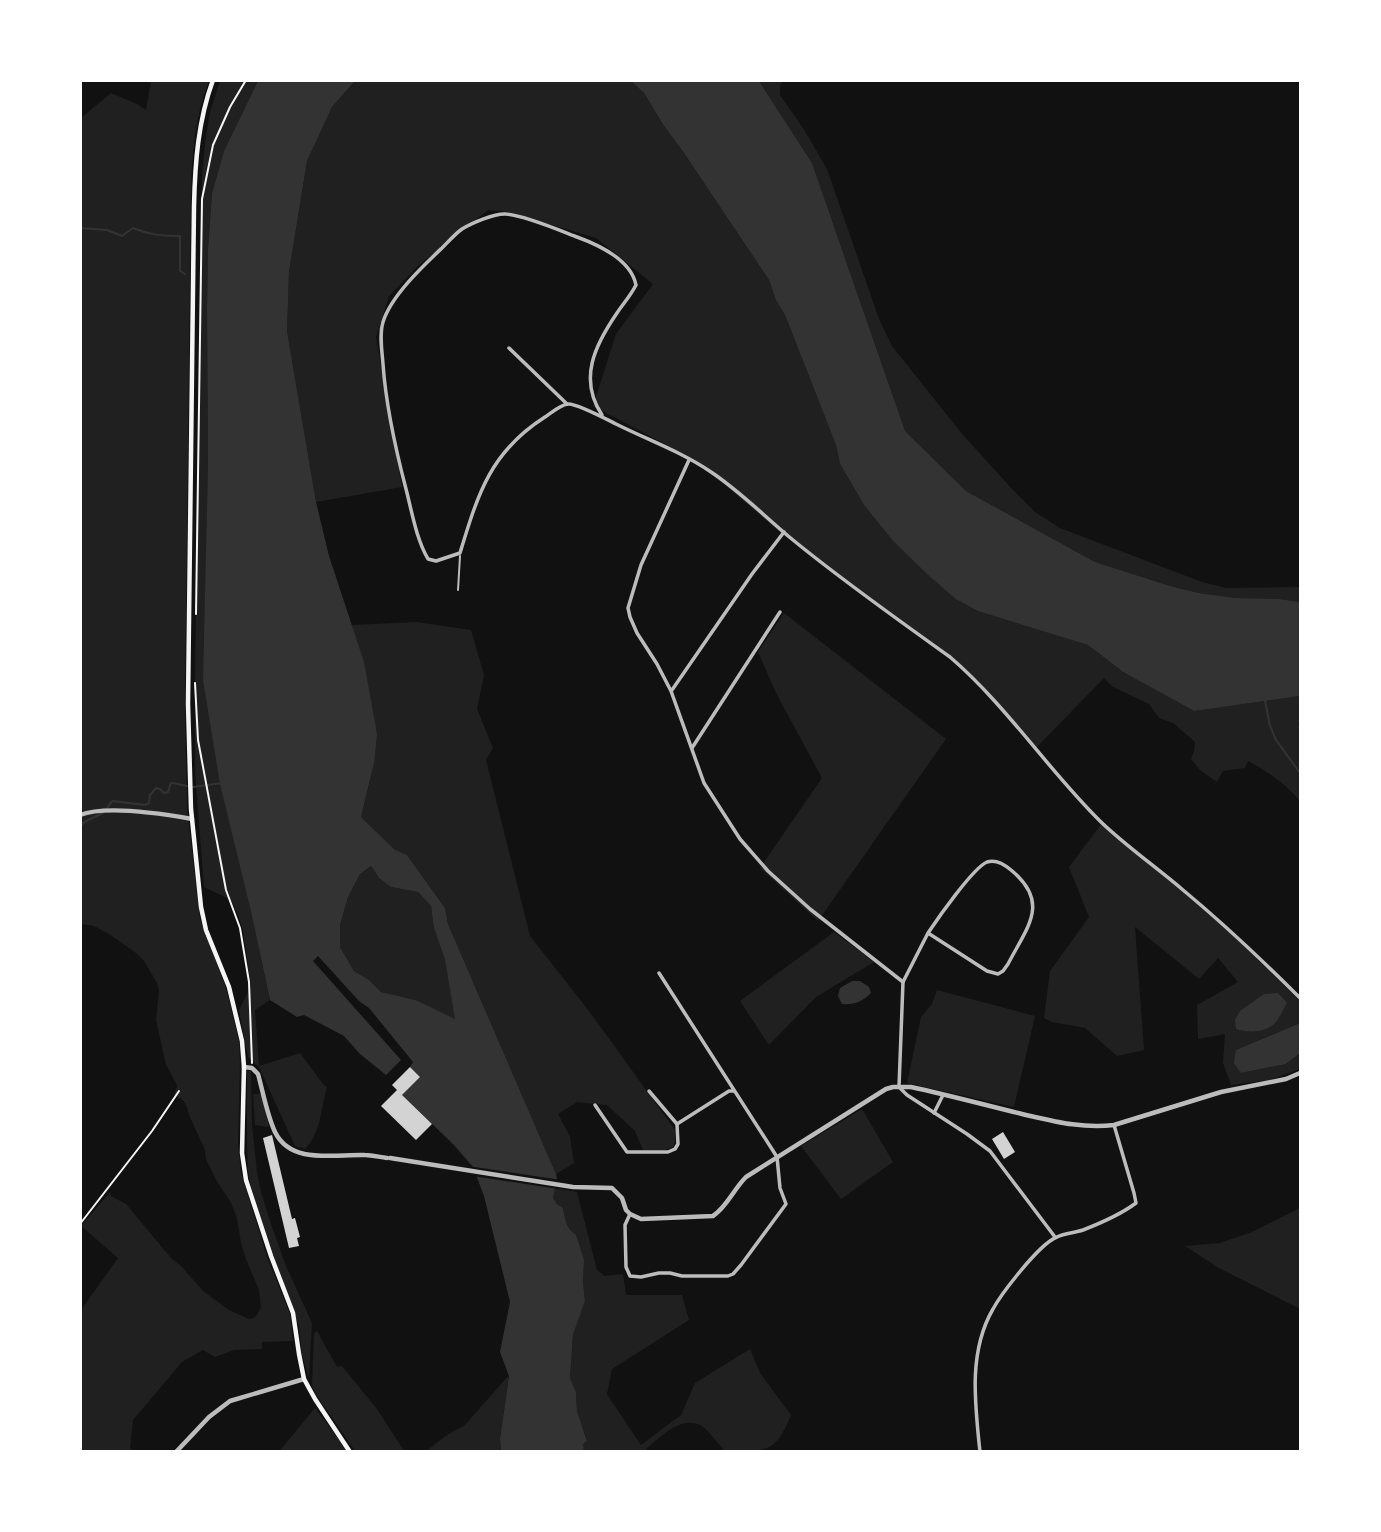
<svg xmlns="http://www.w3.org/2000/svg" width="1381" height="1532" font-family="'Fira Sans',sans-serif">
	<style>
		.green { fill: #202020 }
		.water { fill: #333; fill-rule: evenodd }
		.pier { fill: #111 }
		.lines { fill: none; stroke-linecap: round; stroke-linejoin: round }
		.stream { stroke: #333; stroke-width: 2 }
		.building { fill: #d3d3d3 }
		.path { stroke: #f5f5f5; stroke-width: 2 }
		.service { stroke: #bcbcbc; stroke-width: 2 }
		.minor { stroke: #bcbcbc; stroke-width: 3.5 }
		.tertiary { stroke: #bcbcbc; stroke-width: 4.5 }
		.secondary { stroke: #f5f5f5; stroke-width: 4.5 }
	</style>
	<rect width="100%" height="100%" fill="#111"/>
	<!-- green -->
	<g class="green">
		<path d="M151,81H209C195,116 192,154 191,191L185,704L187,809L200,919L226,988L239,1041L240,1065L238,1144L241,1173L267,1257L290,1314L293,1341L262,1342V1349L234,1350L215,1357L203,1350L182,1362L133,1420L130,1448L132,1451H81V1310L118,1258L81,1226L110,1192L111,1196L126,1204L171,1258L181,1266L203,1291L229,1310L249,1319L254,1318L257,1315L261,1307L259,1290L246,1259L241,1243L237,1218L231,1203L217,1181L206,1159L205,1150L189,1115L187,1107L183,1100L174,1095L177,1086L176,1083L166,1065L156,1020L159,991L157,983L144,961L136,953L109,934L94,926L81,924V118L111,93L137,104L146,110Z"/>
		<path d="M220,81H258L224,151L212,193L208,249L207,308L208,468L250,907L270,1000L255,1010L259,1066L300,1053L323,1084L327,1087C321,1108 321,1133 305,1149L295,1146L259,1067L248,1057L239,1010L251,986L243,930L238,915L231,900L204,887L195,772V680L202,174L205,143L210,112Z"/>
		<path d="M355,81H631L644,93L664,126L684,153L769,280L776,300L785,315L836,445L840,464L864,505L893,541L928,575L1014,621L1088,645L1123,672L1194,711L1300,696V722L1298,724L1300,728V801C1285,783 1268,772 1248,761L1245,768L1223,771L1217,782L1200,770L1191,759L1194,751L1195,742L1173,723L1159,718L1149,704L1113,687L1104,678L1035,749L955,660L781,533L697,461L593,406L616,334L653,284L596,238L509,212L488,210L419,265L389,296L376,337L402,487L316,502L287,331L289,272L307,161L332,107Z"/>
		<path d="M759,81H783L780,86V95L805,131L827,169L879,319L892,346L963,435L1013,490L1035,512L1060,528L1202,582L1226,588L1300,587V602L1279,599L1236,598L1199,593L1170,586L1095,562L966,491L905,431L812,163Z"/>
		<path d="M784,613L946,739L818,921L760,868L822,778L776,693L758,652Z"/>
		<path d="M416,622L471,630L484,675L477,709L493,748L486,760L530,936L589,1011L675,1130V1141L673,1147L665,1150H643L635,1131L607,1105L577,1102L558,1114L570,1137L574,1163L556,1174L448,924L445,908L407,855L394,849L361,817L370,781L352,625Z"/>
		<path d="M1102,823L1148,861L1257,956L1256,958L1300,1001V1023L1236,1050L1241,1073L1286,1064L1300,1053V1069L1269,1080L1231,1085L1223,1063L1225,1034L1198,1039L1197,1005L1238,982L1218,958L1199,979L1135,927L1144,1050L1117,1056L1085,1028L1052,1022L1044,1018L1050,971L1089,917L1069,867Z"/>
		<path d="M371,866L379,878L391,887L418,892L431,906L434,928L445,960L456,1020L416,1000L381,992L369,980L354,971L340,947V925L348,897L360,874Z"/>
		<path d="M834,932L874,962L816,997L769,1045L740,1001Z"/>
		<path d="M937,990L1035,1016L1014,1107L907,1083L921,1017L932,1004Z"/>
		<path d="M247,1071H251L252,1126L257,1172L261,1192L272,1227L286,1266L312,1323L309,1379L302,1354L299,1326L275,1263L252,1191L248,1171L247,1146Z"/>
		<path d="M253,1094H262L269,1127L255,1125Z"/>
		<path d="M862,1109L893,1162L841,1199L801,1146Z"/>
		<path d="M555,1188L577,1192L597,1270L605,1276L623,1274L626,1295H682L689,1320L612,1369L607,1394L641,1445L681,1415L695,1383L750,1349L760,1373L791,1415C775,1455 765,1451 725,1451C718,1444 710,1432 702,1426C682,1414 660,1437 646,1449V1451H584L582,1444L587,1440L577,1411L576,1392L570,1379L573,1335L585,1301L583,1282L584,1260L566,1222L563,1208L557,1204L553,1198Z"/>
		<path d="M1300,1208V1309L1219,1268L1185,1246L1220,1243L1252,1232Z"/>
		<path d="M317,1331L337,1367L342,1366L377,1409L404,1451H355L315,1393L312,1385L314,1333Z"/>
		<path d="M509,1375L500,1439L501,1451L425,1452L447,1435L465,1425Z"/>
		<path d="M315,1408L348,1451L278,1452L281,1449Z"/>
	</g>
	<!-- water -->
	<g class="water">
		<path d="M258,81H355L332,107L307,161L289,272L287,331L316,502L329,556L364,662L377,734L374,763L361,817L394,849L407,855L445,908L448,924L556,1174L557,1179L553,1198L557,1204L563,1208C565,1218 566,1229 576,1235L584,1260L583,1282L585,1301L573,1335L570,1378L576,1392L577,1411L587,1441L583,1444L584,1451H501L500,1439L509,1376L500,1352L510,1302L484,1196L473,1167L453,1144L402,1095L420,1077L410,1067L413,1062L369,1008L359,1001L318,956L313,961L401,1060L386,1075L360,1054L344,1036L304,1015L297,1017L270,1000L250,907L220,784L203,680L208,468L207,308L208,249L212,193L224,151ZM371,866L379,878L391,887L418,892L431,906L434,928L445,960L455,1019L416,1000L381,992L369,980L354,971L340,947V925L348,897L360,874Z"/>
		<path d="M631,81H759L812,163L905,431L966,491L1095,562L1170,586L1199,593L1236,598L1279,599L1300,602V696L1194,711L1123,672L1088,645L978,611L956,599L928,575L893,541L864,505L840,464L836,445L785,315L776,300L769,280L684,153L664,126L644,93Z"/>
		<path d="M852,981H860L869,987L871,993C862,1002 854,1005 842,1004L838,996L840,988Z"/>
		<path d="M1278,993L1287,1003C1283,1009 1280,1018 1275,1023C1265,1033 1249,1033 1236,1029L1235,1020L1240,1011L1264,994Z"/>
		<path d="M1300,1023V1053L1286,1064L1241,1073L1234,1063L1236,1050Z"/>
	</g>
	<!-- pier -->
	<path class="pier" d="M468,1166L561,1180L558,1189L473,1176Z"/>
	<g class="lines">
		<!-- stream -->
		<g class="stream">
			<path d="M80,228L107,230L122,236L133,228C149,235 163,236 180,236V271L185,274"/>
			<path d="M1265,701L1270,726L1276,740L1300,773"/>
			<path d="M193,787L222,783"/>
			<path d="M107,808L112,801L145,805L149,803L150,795L156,788L160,789L164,793L168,792L171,783H173L187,786"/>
			<path d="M80,826L86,821L103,813"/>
		</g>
	</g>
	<!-- building -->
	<g class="building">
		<path d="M410,1067L420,1077L402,1095L432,1124L416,1140L381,1106L397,1090L392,1085Z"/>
		<path d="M1003,1132L1015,1152L1004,1159L992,1139Z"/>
		<path d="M272,1135L292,1219L295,1218L300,1237L297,1238L299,1246L289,1248L263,1138Z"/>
	</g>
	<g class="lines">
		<!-- path -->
		<g class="path">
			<path d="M196,614L202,199L213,145L230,107L246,80"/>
			<path d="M195,683L198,740L226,890L240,928L249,982L252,1063"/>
			<path d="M80,1224L152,1131L179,1091"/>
		</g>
		<!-- service -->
		<path class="service" d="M458,590L460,556"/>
		<!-- minor -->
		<g class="minor">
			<path d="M509,348L567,404"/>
			<path d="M602,415C578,379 595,345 617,313C623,304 631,295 636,285C631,260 599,245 577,237C559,230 524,215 506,214C495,213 472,223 462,229C455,234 448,242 442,248C423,266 391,296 383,322C379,335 382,350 383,364C386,407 395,447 406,489C412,512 416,538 428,559L436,561L460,553C478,494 490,452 545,417C551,413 560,405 568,404C576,403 608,420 616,424C648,440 682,452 711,472C741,492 765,517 793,540C843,581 897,619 950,657C1007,706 1048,770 1101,822C1126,846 1156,867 1183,890C1224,924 1262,960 1300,998"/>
			<path d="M689,460L641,565L628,608L630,617L637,633L657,664L671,691L704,783L740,839L768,871L810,909L903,982"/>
			<path d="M672,690L752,574L784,532"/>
			<path d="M692,748L780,612"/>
			<path d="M928,933C938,918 973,868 987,862C996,859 1004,864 1011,870C1051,903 1027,927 1008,964L1003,971L998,974L987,971L928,933L903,982L899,1087L907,1095L967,1134L990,1151L1055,1237"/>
			<path d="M595,1105L627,1152H668L675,1149L678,1144L677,1124L649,1091"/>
			<path d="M934,1113L943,1095"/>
			<path d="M677,1124L729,1091H734"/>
			<path d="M630,1214L625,1225L626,1267L630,1276L641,1277L659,1273H670L682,1276H728L733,1274L741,1265L786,1204L780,1188L777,1157L659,973"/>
			<path d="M980,1452C975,1404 968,1352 993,1309C1000,1296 1009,1285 1018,1274C1027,1263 1044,1242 1057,1237C1065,1233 1074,1233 1083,1230C1101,1223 1120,1215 1136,1203L1134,1193L1114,1125"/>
		</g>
		<!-- tertiary -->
		<g class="tertiary">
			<path d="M80,815C106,805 164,814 192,819"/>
			<path d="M244,1067L252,1068L258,1074C263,1092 267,1115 275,1132C291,1165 335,1154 365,1155C372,1155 379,1157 387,1158"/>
			<path d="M390,1158L573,1187L612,1188L622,1198L626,1210L630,1214L641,1219L713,1216C727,1207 733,1190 746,1177L886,1089L893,1087H911C948,1095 985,1105 1022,1114C1053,1121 1082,1129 1114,1125L1221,1092L1286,1079L1300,1073"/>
			<path d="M176,1452L209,1417L230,1401L304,1379"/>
		</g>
		<!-- secondary -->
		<path class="secondary" d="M213,80C198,121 195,163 194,206L188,704L191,809L201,907L206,930L229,987L242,1041L244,1067L242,1153L246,1180L271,1256L293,1313L299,1354L304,1379L315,1399L350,1452"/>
	</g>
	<!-- border -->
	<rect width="1381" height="1532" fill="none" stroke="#ffffff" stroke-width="164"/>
</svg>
